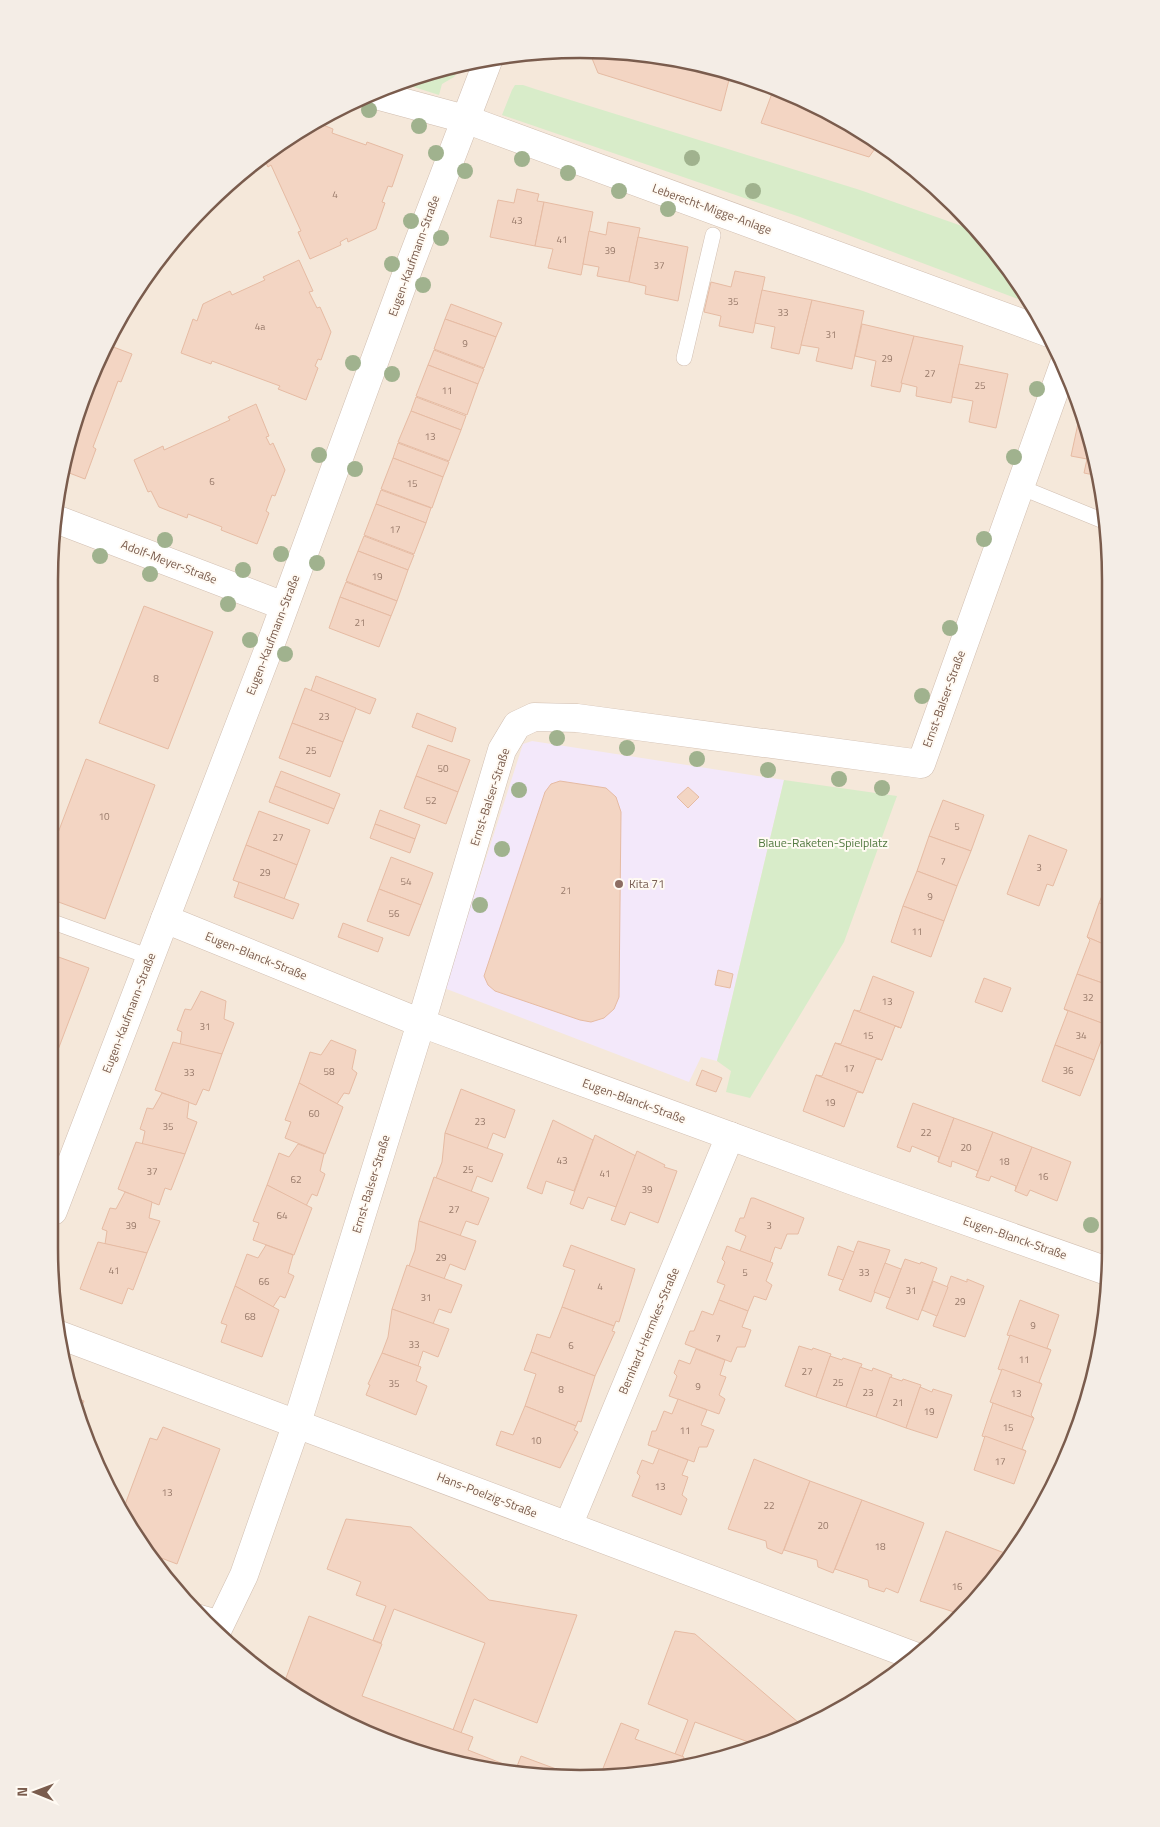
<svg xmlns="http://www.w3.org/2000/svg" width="1160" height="1827" font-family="'Titillium Web',sans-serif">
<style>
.residential{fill:#f5e8da}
.education{fill:#f3e8fa}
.green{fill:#d8ecc9}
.building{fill:#f3d5c3;stroke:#e6bba3}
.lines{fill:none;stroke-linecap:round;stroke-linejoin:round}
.lane-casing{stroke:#d1beb0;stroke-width:16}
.street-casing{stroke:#d1beb0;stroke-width:29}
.lane{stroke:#fff;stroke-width:15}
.street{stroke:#fff;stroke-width:28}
.tree{fill:#a0b28e}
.education-dot{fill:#8d6e63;stroke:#fffaf3;stroke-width:2}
.labels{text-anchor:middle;stroke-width:4;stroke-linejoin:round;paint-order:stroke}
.number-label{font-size:10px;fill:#987a6a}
.street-label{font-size:12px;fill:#7a5c4d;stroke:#fffaf3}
.park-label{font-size:12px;fill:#537a41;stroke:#fffaf3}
.education-label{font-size:12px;fill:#785e54;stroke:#fffaf3;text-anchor:start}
.rim{fill:none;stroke:#7a5c4d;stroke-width:2.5}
</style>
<rect width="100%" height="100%" fill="#fdf6ec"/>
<polygon class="residential" points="615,50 718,67 815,104 904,159 1001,256 1056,345 1093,442 1110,545 1107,1316 1071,1450 1001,1571 930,1646 875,1689 784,1738 718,1760 580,1778 477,1768 409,1750 315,1707 257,1669 204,1622 138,1542 77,1417 53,1317 53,511 89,377 159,256 230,180 315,120 410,77 511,53"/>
<polygon class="education" points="532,741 784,780 717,1061 701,1057 689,1082 444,988 523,744"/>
<g class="green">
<polygon points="457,66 458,71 454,77 442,84 439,95 398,82 410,77"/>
<polygon points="515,85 523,85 535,89 860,190 976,231 1001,256 1031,304 800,217 502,115 512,90"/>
<polygon points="784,780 897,796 844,942 750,1098 726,1092 731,1071 717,1061"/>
</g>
<g class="building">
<polygon points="615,50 718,67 731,72 721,111 598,73 589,51"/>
<polygon points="774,88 815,104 879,143 869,157 761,123"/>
<polygon points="313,121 333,129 332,133 366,145 367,142 403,155 392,187 388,186 382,202 385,203 376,229 348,242 347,238 340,242 341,245 310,259 298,232 301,231 271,165 268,167 263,157"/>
<polygon points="517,189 539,194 537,201 544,202 535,246 490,237 498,200 514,203"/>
<polygon points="544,202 593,212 581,275 548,268 553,249 535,246"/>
<polygon points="608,222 640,228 629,282 597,276 599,267 583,264 589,231 606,235"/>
<polygon points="638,237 688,247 678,301 645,294 646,286 629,282"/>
<polygon points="299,260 313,291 309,292 317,308 320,307 331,332 321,360 318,359 315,366 318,368 306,400 278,389 280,386 212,361 211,364 181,353 193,319 197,321 203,304 230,291 232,295 265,280 263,277"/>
<polygon points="735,271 765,277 753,333 719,326 721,316 704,312 711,282 731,287"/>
<polygon points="762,290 812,300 799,354 771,348 775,327 755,323"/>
<polygon points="812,300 864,311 852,369 816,361 819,348 801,345"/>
<polygon points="451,304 502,323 496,337 445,319"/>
<polygon points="445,319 496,337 484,368 434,349"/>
<polygon points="862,324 914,336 900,392 871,386 876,361 855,356"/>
<polygon points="914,336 963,346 951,403 916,396 917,387 901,383"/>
<polygon points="108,345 132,354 121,382 118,381 93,447 96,449 85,479 64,471 89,377"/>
<polygon points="434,350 484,369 478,384 428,365"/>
<polygon points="959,364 1008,374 996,428 969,422 973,401 952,397"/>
<polygon points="428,365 478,384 467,415 416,396"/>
<polygon points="416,397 466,416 461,430 411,411"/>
<polygon points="256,404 269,436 266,437 270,445 273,443 285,470 275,496 272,495 266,511 269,513 257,544 221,530 222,527 188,514 187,518 159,507 151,491 148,492 134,460 163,446 164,450 230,420 228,417"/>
<polygon points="411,411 461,430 449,461 398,442"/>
<polygon points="1079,419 1085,420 1093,442 1099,476 1084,473 1087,459 1071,456"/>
<polygon points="398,443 449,462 443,477 393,458"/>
<polygon points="393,458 443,477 432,508 381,489"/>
<polygon points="381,490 431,508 426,523 376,504"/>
<polygon points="376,504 426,523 414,554 364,535"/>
<polygon points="364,536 414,555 408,570 358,551"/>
<polygon points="358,551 408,570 397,601 346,581"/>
<polygon points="346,582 397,601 391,616 340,597"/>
<polygon points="340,597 391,616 379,647 329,628"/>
<polygon points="144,606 213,632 168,749 99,723"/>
<polygon points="316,676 376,699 370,714 311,691"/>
<polygon points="305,688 356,708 343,742 292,723"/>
<polygon points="417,713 456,728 452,742 412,727"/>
<polygon points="292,723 343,742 330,777 279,758"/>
<polygon points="428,745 470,760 458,792 416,776"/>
<polygon points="86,759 155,785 105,919 53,900 53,846"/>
<polygon points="281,771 340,794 334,809 275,786"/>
<polygon points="416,776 458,792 446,824 404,808"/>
<polygon points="560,781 606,788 616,797 621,812 619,997 614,1009 604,1018 591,1022 580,1020 495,991 488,985 484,976 545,792 551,784"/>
<polygon points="275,786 334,809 328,824 269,802"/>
<polygon points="688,787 699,797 688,808 677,797"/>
<polygon points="943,800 984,815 971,851 929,836"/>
<polygon points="380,810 420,825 415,839 375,824"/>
<polygon points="259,811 310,830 297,865 246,845"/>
<polygon points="375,824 415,839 410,853 370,838"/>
<polygon points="1029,835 1067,850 1053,886 1047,884 1039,906 1007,894"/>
<polygon points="929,836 971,851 957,886 917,871"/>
<polygon points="246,845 297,865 284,899 233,880"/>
<polygon points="391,857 433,873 421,905 379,889"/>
<polygon points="917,871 957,886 944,921 903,906"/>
<polygon points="1109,879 1109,906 1099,903"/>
<polygon points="239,882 299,904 293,919 234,897"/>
<polygon points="379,889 421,905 409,936 367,921"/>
<polygon points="1099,903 1109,906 1108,946 1087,937"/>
<polygon points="903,906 944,921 931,957 891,942"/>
<polygon points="343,923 383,938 378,952 338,937"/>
<polygon points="1087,937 1108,946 1108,985 1077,974 1090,940"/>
<polygon points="53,955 89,968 53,1063"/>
<polygon points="718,970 733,974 730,988 715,985"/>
<polygon points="1077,974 1108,985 1108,1010 1103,1023 1107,1025 1064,1009"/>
<polygon points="873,976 914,992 901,1028 854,1010 860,1011"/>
<polygon points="984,978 1011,988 1002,1012 975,1002"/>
<polygon points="201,991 226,1001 224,1019 234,1023 222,1054 180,1045 182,1032 177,1030 185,1009 191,1010"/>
<polygon points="1064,1009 1107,1025 1094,1060 1055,1045 1068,1011"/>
<polygon points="854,1010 901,1028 895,1026 882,1060 835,1043 841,1044"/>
<polygon points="331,1040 356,1050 352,1069 357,1073 349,1094 344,1093 337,1104 299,1083 310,1052 321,1055"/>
<polygon points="173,1042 222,1054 209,1091 203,1089 196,1105 155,1090"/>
<polygon points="835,1043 882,1060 876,1059 863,1093 816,1075 822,1076"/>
<polygon points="1055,1045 1094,1060 1080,1096 1042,1081"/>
<polygon points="702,1070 722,1078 716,1092 696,1085"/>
<polygon points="816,1075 863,1093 857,1092 844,1127 803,1111"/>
<polygon points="299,1083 343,1107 325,1154 285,1138 291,1122 285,1120"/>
<polygon points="461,1089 515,1110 505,1138 493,1133 487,1149 445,1133"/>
<polygon points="162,1093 189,1102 187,1118 197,1122 185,1154 142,1145 145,1131 140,1129 147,1108 153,1109"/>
<polygon points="913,1103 954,1118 938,1162 939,1157 912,1146 910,1152 897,1147"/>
<polygon points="954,1118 993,1132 976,1177 978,1171 952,1161 951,1167 938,1162"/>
<polygon points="553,1120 593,1140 574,1191 546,1181 542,1194 527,1188"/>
<polygon points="993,1132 1032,1147 1015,1191 1016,1186 991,1176 989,1181 976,1177"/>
<polygon points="445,1133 503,1154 492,1182 477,1176 471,1192 436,1178 442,1162"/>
<polygon points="595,1135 636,1156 616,1207 588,1197 583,1209 570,1204"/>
<polygon points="136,1142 185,1154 171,1190 165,1188 159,1205 118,1189"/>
<polygon points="298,1144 324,1154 320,1171 325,1174 317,1196 312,1194 306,1206 267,1185 279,1153 289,1157"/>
<polygon points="1032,1147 1071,1162 1057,1201 1030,1190 1027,1196 1015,1191"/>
<polygon points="637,1151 665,1165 664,1167 677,1171 658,1223 630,1212 625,1225 611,1220"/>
<polygon points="434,1177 489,1198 478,1225 466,1221 460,1236 419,1221"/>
<polygon points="267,1185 312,1208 294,1255 253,1240 259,1223 253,1221"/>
<polygon points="125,1192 152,1202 149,1218 160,1221 147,1253 105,1244 107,1231 102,1229 110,1208 116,1209"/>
<polygon points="751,1198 754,1198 804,1218 798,1234 787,1234 781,1249 775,1247 770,1262 740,1251 746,1236 735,1231 740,1218 744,1218"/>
<polygon points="419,1221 476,1241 465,1270 450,1264 444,1279 409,1266 415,1250"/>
<polygon points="858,1241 890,1250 871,1302 839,1290"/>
<polygon points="98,1242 147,1253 133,1290 128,1288 122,1304 80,1289"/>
<polygon points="266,1245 293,1255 288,1273 294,1276 285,1298 280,1296 273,1307 235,1286 247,1254 258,1258"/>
<polygon points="571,1245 635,1269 619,1322 616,1321 614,1326 562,1307 575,1270 563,1266"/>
<polygon points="727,1246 773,1263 766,1281 772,1285 766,1300 754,1296 748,1311 719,1300 725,1285 717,1282 725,1262 722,1259"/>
<polygon points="838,1246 854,1252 843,1280 828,1275"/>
<polygon points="905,1259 920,1264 921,1262 937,1268 918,1320 886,1308"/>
<polygon points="885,1263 901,1269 890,1298 874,1292"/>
<polygon points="407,1265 462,1285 451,1313 439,1309 433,1324 392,1309"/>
<polygon points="951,1276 967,1282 967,1279 984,1286 965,1337 933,1326"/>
<polygon points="933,1281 948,1287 937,1316 922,1310"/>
<polygon points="235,1286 279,1310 262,1357 221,1342 227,1325 221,1323"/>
<polygon points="719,1300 748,1311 742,1327 751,1330 745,1347 737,1347 731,1362 685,1344 690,1331 694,1331 702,1311 713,1315"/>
<polygon points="1020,1300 1059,1315 1047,1348 1051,1350 1007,1335"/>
<polygon points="562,1307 614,1326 612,1331 615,1332 614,1334 595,1376 531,1352 537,1334 550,1338"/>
<polygon points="392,1309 449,1329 438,1357 423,1351 418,1366 382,1353 388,1337"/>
<polygon points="1010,1335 1051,1350 1039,1382 1042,1384 998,1369"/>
<polygon points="799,1346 812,1350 813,1348 831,1354 816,1397 785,1386"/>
<polygon points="696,1349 725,1360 720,1375 726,1377 719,1395 725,1399 719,1414 669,1396 677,1376 674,1373 679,1360 690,1364"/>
<polygon points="531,1352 595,1376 581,1422 578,1421 576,1426 525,1406 536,1374 524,1370"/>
<polygon points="382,1353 421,1367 416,1381 427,1386 416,1415 366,1395 370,1385 368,1384"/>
<polygon points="830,1356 842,1360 843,1358 862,1364 846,1407 816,1397"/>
<polygon points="860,1367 872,1371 873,1368 892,1375 876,1417 846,1407"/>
<polygon points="1002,1369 1042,1384 1031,1415 1034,1418 990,1402"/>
<polygon points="890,1377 902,1381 903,1379 921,1385 906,1428 876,1417"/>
<polygon points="920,1387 932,1392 933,1389 952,1395 937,1438 906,1428"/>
<polygon points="72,1396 84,1401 77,1418 77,1417"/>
<polygon points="678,1399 707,1410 701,1425 714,1430 707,1447 699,1447 694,1462 648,1445 652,1431 656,1431 664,1411 672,1414"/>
<polygon points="993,1403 1034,1418 1022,1449 1026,1451 982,1436"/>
<polygon points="525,1406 576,1426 574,1430 578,1432 560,1468 496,1445 501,1431 513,1435"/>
<polygon points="163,1427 220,1449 177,1564 148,1553 138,1542 123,1510 150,1438 157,1440"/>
<polygon points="985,1436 1026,1451 1014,1484 974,1470"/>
<polygon points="659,1449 688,1460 682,1475 688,1477 682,1495 687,1499 681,1515 632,1496 640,1476 637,1473 642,1460 653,1464"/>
<polygon points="754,1459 810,1481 782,1554 767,1548 766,1541 728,1529"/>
<polygon points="810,1481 862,1500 833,1573 818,1567 817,1560 784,1550"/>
<polygon points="862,1500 924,1523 898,1593 886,1588 884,1592 869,1587 868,1580 835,1569"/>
<polygon points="346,1519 411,1527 489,1600 577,1615 537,1723 474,1699 461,1733 453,1730 485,1643 394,1609 381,1643 373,1640 386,1606 356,1595 361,1582 327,1569"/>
<polygon points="946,1531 1010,1555 1001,1571 958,1617 957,1613 920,1601"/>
<polygon points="309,1616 382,1644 362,1696 473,1737 468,1750 516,1769 521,1756 575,1776 574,1778 477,1768 409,1750 315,1707 283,1686"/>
<polygon points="675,1631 695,1634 799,1723 808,1725 784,1738 759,1746 695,1722 682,1757 675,1754 688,1720 648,1704"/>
<polygon points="621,1723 639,1730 635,1739 684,1757 681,1765 600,1776"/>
</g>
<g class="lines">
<g class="lane-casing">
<g id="lane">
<polyline points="684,358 713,235"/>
<polyline points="1020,487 1106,522"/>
<polyline points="53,922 150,957"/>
<polyline points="195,1611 223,1619"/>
</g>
</g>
<g class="street-casing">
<g id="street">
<polyline points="372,94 465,119 1049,333"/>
<polyline points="53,518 284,606"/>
<polyline points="165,919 421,1023 856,1182 1107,1271"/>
<polyline points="53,1211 274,635 409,267 489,58"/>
<polyline points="57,1334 917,1657"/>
<polyline points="568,1526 730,1136"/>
<polyline points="216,1633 244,1575 297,1423 421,1023 502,750 517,725 534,717 577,718 921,764 1064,364"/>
</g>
</g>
<use href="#lane" class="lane"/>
<use href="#street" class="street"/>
</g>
<g class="tree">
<circle cx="369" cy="110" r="8"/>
<circle cx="419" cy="126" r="8"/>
<circle cx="436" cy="153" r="8"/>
<circle cx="692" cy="158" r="8"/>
<circle cx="522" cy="159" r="8"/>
<circle cx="465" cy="171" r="8"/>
<circle cx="568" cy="173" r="8"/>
<circle cx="619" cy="191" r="8"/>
<circle cx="753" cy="191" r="8"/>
<circle cx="668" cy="209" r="8"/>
<circle cx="411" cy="221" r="8"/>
<circle cx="441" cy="238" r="8"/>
<circle cx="392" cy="264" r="8"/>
<circle cx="423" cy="285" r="8"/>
<circle cx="353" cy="363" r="8"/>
<circle cx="392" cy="374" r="8"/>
<circle cx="1037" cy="389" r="8"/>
<circle cx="319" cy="455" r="8"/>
<circle cx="1014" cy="457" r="8"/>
<circle cx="355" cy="469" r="8"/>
<circle cx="984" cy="539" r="8"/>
<circle cx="165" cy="540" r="8"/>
<circle cx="281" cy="554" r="8"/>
<circle cx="100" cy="556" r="8"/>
<circle cx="317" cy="563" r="8"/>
<circle cx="243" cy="570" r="8"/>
<circle cx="150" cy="574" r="8"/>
<circle cx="228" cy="604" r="8"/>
<circle cx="950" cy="628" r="8"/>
<circle cx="250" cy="640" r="8"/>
<circle cx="285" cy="654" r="8"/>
<circle cx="922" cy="696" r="8"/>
<circle cx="557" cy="738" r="8"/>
<circle cx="627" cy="748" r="8"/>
<circle cx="697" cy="759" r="8"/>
<circle cx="768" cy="770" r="8"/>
<circle cx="839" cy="779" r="8"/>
<circle cx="882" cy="788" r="8"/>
<circle cx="519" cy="790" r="8"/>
<circle cx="502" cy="849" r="8"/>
<circle cx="480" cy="905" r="8"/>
<circle cx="1091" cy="1225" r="8"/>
</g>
<circle class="education-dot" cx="619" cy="884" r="5"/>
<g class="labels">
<g class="number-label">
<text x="335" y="198">4</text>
<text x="517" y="224">43</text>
<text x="562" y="243">41</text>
<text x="610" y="254">39</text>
<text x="659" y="269">37</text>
<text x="733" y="305">35</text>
<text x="783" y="316">33</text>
<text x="260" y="330">4a</text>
<text x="831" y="338">31</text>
<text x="465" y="347">9</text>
<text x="887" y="362">29</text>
<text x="930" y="377">27</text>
<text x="980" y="389">25</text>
<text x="447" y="394">11</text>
<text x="430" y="440">13</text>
<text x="212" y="485">6</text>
<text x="412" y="487">15</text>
<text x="395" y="533">17</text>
<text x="377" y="580">19</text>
<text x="360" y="626">21</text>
<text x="156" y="682">8</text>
<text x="324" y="720">23</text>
<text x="311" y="754">25</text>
<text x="443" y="772">50</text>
<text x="431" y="804">52</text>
<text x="104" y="820">10</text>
<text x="957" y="830">5</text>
<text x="278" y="841">27</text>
<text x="943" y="865">7</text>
<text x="1039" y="871">3</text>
<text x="265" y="876">29</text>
<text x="406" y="885">54</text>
<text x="566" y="894">21</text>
<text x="930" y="900">9</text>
<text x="394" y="917">56</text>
<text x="917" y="935">11</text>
<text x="1088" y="1001">32</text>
<text x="887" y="1005">13</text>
<text x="205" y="1030">31</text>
<text x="868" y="1039">15</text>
<text x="1081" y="1039">34</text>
<text x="849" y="1072">17</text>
<text x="1068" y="1074">36</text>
<text x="329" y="1075">58</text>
<text x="189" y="1076">33</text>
<text x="830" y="1106">19</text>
<text x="314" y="1117">60</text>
<text x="480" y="1125">23</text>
<text x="168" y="1130">35</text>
<text x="926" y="1136">22</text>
<text x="966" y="1151">20</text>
<text x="562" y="1164">43</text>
<text x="1004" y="1165">18</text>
<text x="468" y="1173">25</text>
<text x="152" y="1175">37</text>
<text x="605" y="1177">41</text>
<text x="1043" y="1180">16</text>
<text x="296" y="1183">62</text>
<text x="647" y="1193">39</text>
<text x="454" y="1213">27</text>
<text x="282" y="1219">64</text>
<text x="131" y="1229">39</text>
<text x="769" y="1229">3</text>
<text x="441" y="1261">29</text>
<text x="114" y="1274">41</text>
<text x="745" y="1276">5</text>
<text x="864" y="1276">33</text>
<text x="264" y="1285">66</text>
<text x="600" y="1290">4</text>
<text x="911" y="1294">31</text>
<text x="426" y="1301">31</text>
<text x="960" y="1305">29</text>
<text x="250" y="1320">68</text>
<text x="1033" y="1329">9</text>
<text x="718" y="1342">7</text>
<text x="414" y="1348">33</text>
<text x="571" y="1349">6</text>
<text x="1024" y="1363">11</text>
<text x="807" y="1375">27</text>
<text x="838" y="1386">25</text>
<text x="394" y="1387">35</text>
<text x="698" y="1390">9</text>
<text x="561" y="1393">8</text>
<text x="868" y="1396">23</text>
<text x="1016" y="1397">13</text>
<text x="898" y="1406">21</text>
<text x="929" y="1415">19</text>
<text x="1008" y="1431">15</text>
<text x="685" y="1434">11</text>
<text x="536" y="1444">10</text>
<text x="1000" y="1465">17</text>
<text x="660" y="1490">13</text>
<text x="167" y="1496">13</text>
<text x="769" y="1509">22</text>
<text x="823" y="1529">20</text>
<text x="880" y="1550">18</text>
<text x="957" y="1590">16</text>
</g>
<g class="street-label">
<text transform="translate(712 209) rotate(20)" y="4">Leberecht-Migge-Anlage</text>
<text transform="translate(414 256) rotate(-70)" y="4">Eugen-Kaufmann-Straße</text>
<text transform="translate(169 562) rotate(21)" y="4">Adolf-Meyer-Straße</text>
<text transform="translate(273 635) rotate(-69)" y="4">Eugen-Kaufmann-Straße</text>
<text transform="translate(944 699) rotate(-70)" y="4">Ernst-Balser-Straße</text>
<text transform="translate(490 797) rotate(-72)" y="4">Ernst-Balser-Straße</text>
<text transform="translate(256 956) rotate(22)" y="4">Eugen-Blanck-Straße</text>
<text transform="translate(129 1013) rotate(-69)" y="4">Eugen-Kaufmann-Straße</text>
<text transform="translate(634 1101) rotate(20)" y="4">Eugen-Blanck-Straße</text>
<text transform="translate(371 1184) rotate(-73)" y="4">Ernst-Balser-Straße</text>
<text transform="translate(1015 1238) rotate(19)" y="4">Eugen-Blanck-Straße</text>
<text transform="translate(649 1331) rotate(-67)" y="4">Bernhard-Hermkes-Straße</text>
<text transform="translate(487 1495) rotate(21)" y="4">Hans-Poelzig-Straße</text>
</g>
<g class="park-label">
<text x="823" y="847">Blaue-Raketen-Spielplatz</text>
</g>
<g class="education-label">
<text x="629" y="888">Kita 71</text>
</g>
</g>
<path d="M0 0H1160V1827H0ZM580 58H580A522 522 0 0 1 1102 580V1248A522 522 0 0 1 580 1770H580A522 522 0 0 1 58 1248V580A522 522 0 0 1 580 58Z" fill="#f4ede6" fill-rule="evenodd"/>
<path class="rim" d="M580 58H580A522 522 0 0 1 1102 580V1248A522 522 0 0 1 580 1770H580A522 522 0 0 1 58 1248V580A522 522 0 0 1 580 58Z"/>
<g transform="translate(35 1792) rotate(271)" stroke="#fffaf3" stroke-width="4" paint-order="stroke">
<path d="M0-4L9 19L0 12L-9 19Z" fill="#7a5c4d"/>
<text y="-8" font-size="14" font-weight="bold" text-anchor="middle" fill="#7a5c4d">N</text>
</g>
</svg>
